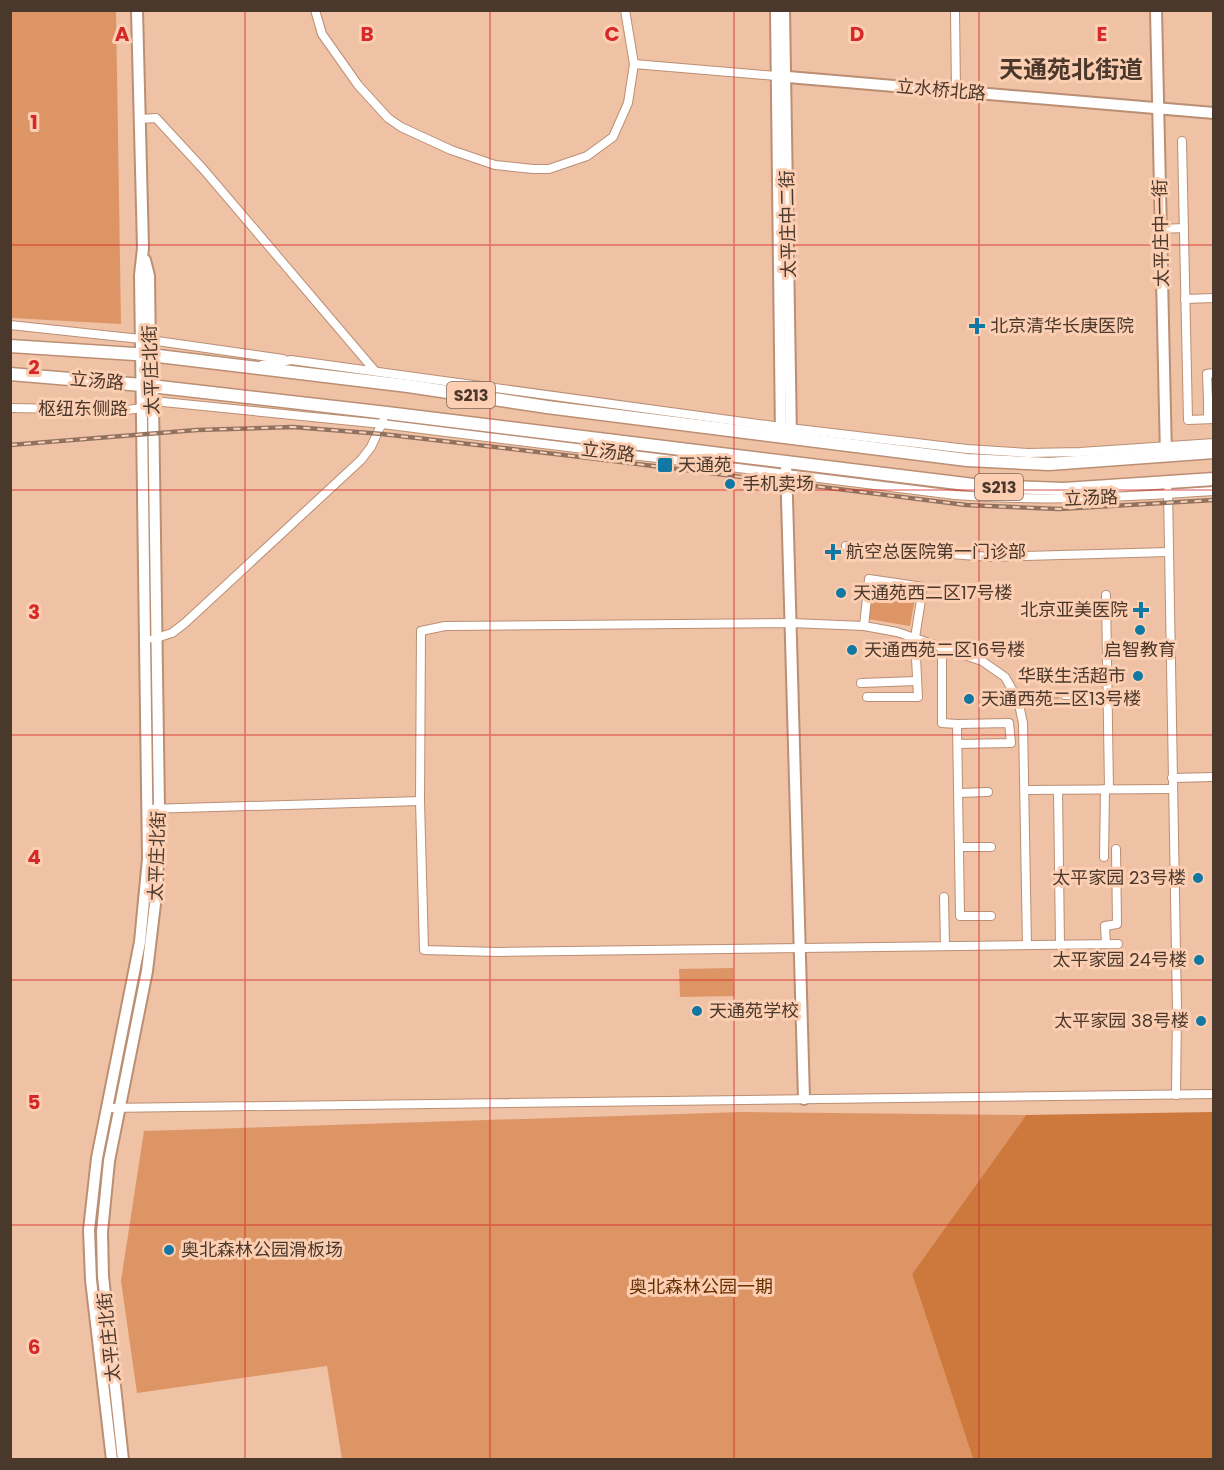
<svg xmlns="http://www.w3.org/2000/svg" width="1224" height="1470" font-family="Poppins,'Noto Sans SC',sans-serif">
<style>
.green{fill:#de9565}
.forest{fill:#cd793e}
.lines{fill:none;stroke-linecap:round;stroke-linejoin:round}
.street-tunnel{stroke:#cea68d;stroke-width:8;stroke-dasharray:8 4;stroke-linecap:butt}
.street-casing{stroke:#ba8f74;stroke-width:10}
.secondary-casing{stroke:#ba8f74;stroke-width:14}
.primary-casing{stroke:#ba8f74;stroke-width:15}
.street{stroke:#fff;stroke-width:8}
.secondary{stroke:#fff;stroke-width:10}
.primary{stroke:#fff;stroke-width:12}
.rail-casing{stroke:#907260;stroke-width:4.5}
.rail{stroke:#fcceb2;stroke-width:2;stroke-dasharray:7;stroke-linecap:butt}
.grid{fill:none;stroke:#d62828;stroke-width:1.5;stroke-opacity:0.55}
.poi-dot{fill:#1178a3;stroke:#fcceb2;stroke-width:2}
.labels{text-anchor:middle;stroke-width:6;stroke-linejoin:round;paint-order:stroke}
.shield{fill:#fcceb2;stroke:#7f6554;stroke-width:1.5}
.shield-label{font-size:16px;font-weight:bold;fill:#4a382c}
.street-label{font-size:18px;fill:#4a382c;stroke:#fcceb2}
.poi-label{font-size:18px;fill:#4a382c;stroke:#fcceb2;text-anchor:start}
.park-label{font-size:18px;fill:#662f00;stroke:#fcceb2}
.district-label{font-size:24px;font-weight:bold;fill:#4a382c;stroke:#fcceb2}
.grid-label{font-size:20px;text-anchor:middle;font-weight:bold;fill:#d62828;stroke:#fcceb2;stroke-width:6;stroke-linejoin:round;paint-order:stroke}
</style>
<rect width="100%" height="100%" fill="#efc1a5"/>
<g class="green">
<polygon points="11,10 116,11 121,324 11,318"/>
<polygon points="874,585 916,592 910,626 868,619"/>
<polygon points="733,968 734,996 680,997 679,969"/>
<polygon points="742,1112 1026,1115 912,1274 973,1459 342,1459 327,1366 137,1393 121,1281 144,1131"/>
</g>
<polygon class="forest" points="1213,1112 1213,1459 973,1459 912,1274 1026,1115"/>
<g class="lines">
<polyline class="street-tunnel" points="1039,695 1065,695"/>
<g class="street-casing">
<g id="street">
<polyline points="315,10 322,34 358,85 388,118 401,127 451,150 495,165 533,169 549,169 587,156 613,137 628,103 634,64 625,10"/>
<polyline points="955,10 956,91"/>
<polyline points="634,64 776,76"/>
<polyline points="140,119 156,118 204,170 375,371"/>
<polyline points="1182,141 1188,420 1214,419"/>
<polyline points="1160,229 1184,228"/>
<polyline points="1185,299 1214,298"/>
<polyline points="10,325 150,340 283,359"/>
<polyline points="262,365 291,360 781,427 967,449 1028,453 1080,452 1214,443"/>
<polyline points="1214,373 1207,374 1208,400 1214,400"/>
<path d="M 142,385 L 153,401 L 382,424 L 955,495 C 1044,502 1125,497 1214,491"/>
<polyline points="1208,400 1208,419"/>
<polyline points="10,408 127,410 142,408 153,401"/>
<polyline points="1168,491 1177,1010 1176,1095"/>
<polyline points="846,546 990,557 1169,552"/>
<polyline points="1106,595 1109,789"/>
<polyline points="864,626 869,579 923,587 915,638 918,697 867,697"/>
<polyline points="153,639 172,633 185,623 361,460 371,447 383,421"/>
<polyline points="942,647 942,723 957,724 960,916 991,916"/>
<polyline points="861,683 917,681"/>
<polyline points="1014,694 1039,695"/>
<polyline points="1065,695 1107,696"/>
<polyline points="957,724 1009,723 1011,743 958,744"/>
<polyline points="1172,778 1214,777"/>
<polyline points="1025,790 1172,789"/>
<polyline points="1058,790 1060,945"/>
<polyline points="959,793 988,792"/>
<polyline points="148,809 420,801"/>
<polyline points="959,847 991,847"/>
<polyline points="1104,857 1105,789"/>
<polyline points="944,897 945,946"/>
<polyline points="1106,944 1105,926 1117,924 1116,849"/>
<polyline points="1027,945 1023,723 1018,700 1005,677 982,661 897,632 864,626 791,623 445,626 421,631 420,801 424,950 498,952 1118,944"/>
<polyline points="107,1108 1214,1094"/>
</g>
</g>
<g class="secondary-casing">
<g id="secondary">
<polyline points="776,10 781,437"/>
<polyline points="784,10 791,438"/>
<polyline points="1156,10 1166,456"/>
<polyline points="776,76 1214,113"/>
<polyline points="786,463 804,1099"/>
<polyline points="112,1460 91,1280 89,1230 97,1158 140,942 148,859 140,275 143,248 137,10"/>
<polyline points="123,1460 103,1276 102,1232 109,1161 147,971 157,887 159,808 153,401 150,355 149,276 145,260"/>
</g>
</g>
<g class="primary-casing">
<g id="primary">
<polyline points="10,346 150,355 408,386 547,407 967,460 1049,464 1214,452"/>
<polyline points="10,374 142,385 387,413 982,486 1064,489 1214,479"/>
</g>
</g>
<use href="#street" class="street"/>
<use href="#secondary" class="secondary"/>
<use href="#primary" class="primary"/>
<g class="rail-casing">
<polyline id="rail" points="10,445 197,430 293,427 382,434 589,458 966,505 1059,509 1214,500"/>
</g>
<use href="#rail" class="rail"/>
</g>
<path class="grid" d="M 245,10 L 245,1460M 490,10 L 490,1460M 734,10 L 734,1460M 979,10 L 979,1460M 10,245 L 1214,245M 10,490 L 1214,490M 10,735 L 1214,735M 10,980 L 1214,980M 10,1225 L 1214,1225"/>
<g class="poi-dot">
<path d="M974 317h6v6h6v6h-6v6h-6v-6h-6v-6h6z"/>
<rect x="657" y="457" width="16" height="16" rx="3"/>
<circle cx="730" cy="484" r="6"/>
<path d="M830 543h6v6h6v6h-6v6h-6v-6h-6v-6h6z"/>
<circle cx="841" cy="593" r="6"/>
<path d="M1138 601h6v6h6v6h-6v6h-6v-6h-6v-6h6z"/>
<circle cx="1140" cy="630" r="6"/>
<circle cx="852" cy="650" r="6"/>
<circle cx="1138" cy="676" r="6"/>
<circle cx="969" cy="699" r="6"/>
<circle cx="1198" cy="878" r="6"/>
<circle cx="1199" cy="960" r="6"/>
<circle cx="697" cy="1011" r="6"/>
<circle cx="1201" cy="1021" r="6"/>
<circle cx="169" cy="1250" r="6"/>
</g>
<g class="labels">
<g class="shield">
<rect x="447" y="382" width="48" height="26" rx="4.5"/>
<rect x="975" y="474" width="48" height="26" rx="4.5"/>
</g>
<g class="shield-label">
<text x="471" y="401">S213</text>
<text x="999" y="493">S213</text>
</g>
<g class="street-label">
<text transform="translate(941 90) rotate(5)" y="6">立水桥北路</text>
<text transform="translate(788 224) rotate(-91)" y="6">太平庄中二街</text>
<text transform="translate(1161 233) rotate(-91)" y="6">太平庄中一街</text>
<text transform="translate(151 370) rotate(-92)" y="6">太平庄北街</text>
<text transform="translate(97 381) rotate(5)" y="6">立汤路</text>
<text x="83" y="415">枢纽东侧路</text>
<text transform="translate(608 452) rotate(7)" y="6">立汤路</text>
<text transform="translate(1091 498) rotate(-2)" y="6">立汤路</text>
<text transform="translate(157 856) rotate(-88)" y="6">太平庄北街</text>
<text transform="translate(109 1337) rotate(-96)" y="6">太平庄北街</text>
</g>
<g class="poi-label">
<text x="990" y="332">北京清华长庚医院</text>
<text x="678" y="471">天通苑</text>
<text x="742" y="490">手机卖场</text>
<text x="846" y="558">航空总医院第一门诊部</text>
<text x="853" y="599">天通苑西二区17号楼</text>
<text x="1128" y="616" text-anchor="end">北京亚美医院</text>
<text x="864" y="656">天通西苑二区16号楼</text>
<text x="1140" y="656" text-anchor="middle">启智教育</text>
<text x="1126" y="682" text-anchor="end">华联生活超市</text>
<text x="981" y="705">天通西苑二区13号楼</text>
<text x="1186" y="884" text-anchor="end">太平家园 23号楼</text>
<text x="1187" y="966" text-anchor="end">太平家园 24号楼</text>
<text x="709" y="1017">天通苑学校</text>
<text x="1189" y="1027" text-anchor="end">太平家园 38号楼</text>
<text x="181" y="1256">奥北森林公园滑板场</text>
</g>
<g class="park-label">
<text x="701" y="1293">奥北森林公园一期</text>
</g>
<g class="district-label">
<text x="1071" y="78">天通苑北街道</text>
</g>
</g>
<g class="grid-label">
<text x="122" y="41">A</text>
<text x="367" y="41">B</text>
<text x="612" y="41">C</text>
<text x="857" y="41">D</text>
<text x="1102" y="41">E</text>
<text x="34" y="129">1</text>
<text x="34" y="374">2</text>
<text x="34" y="619">3</text>
<text x="34" y="864">4</text>
<text x="34" y="1109">5</text>
<text x="34" y="1354">6</text>
</g>
<rect width="1224" height="1470" fill="none" stroke="#4a382c" stroke-width="24"/>
</svg>
